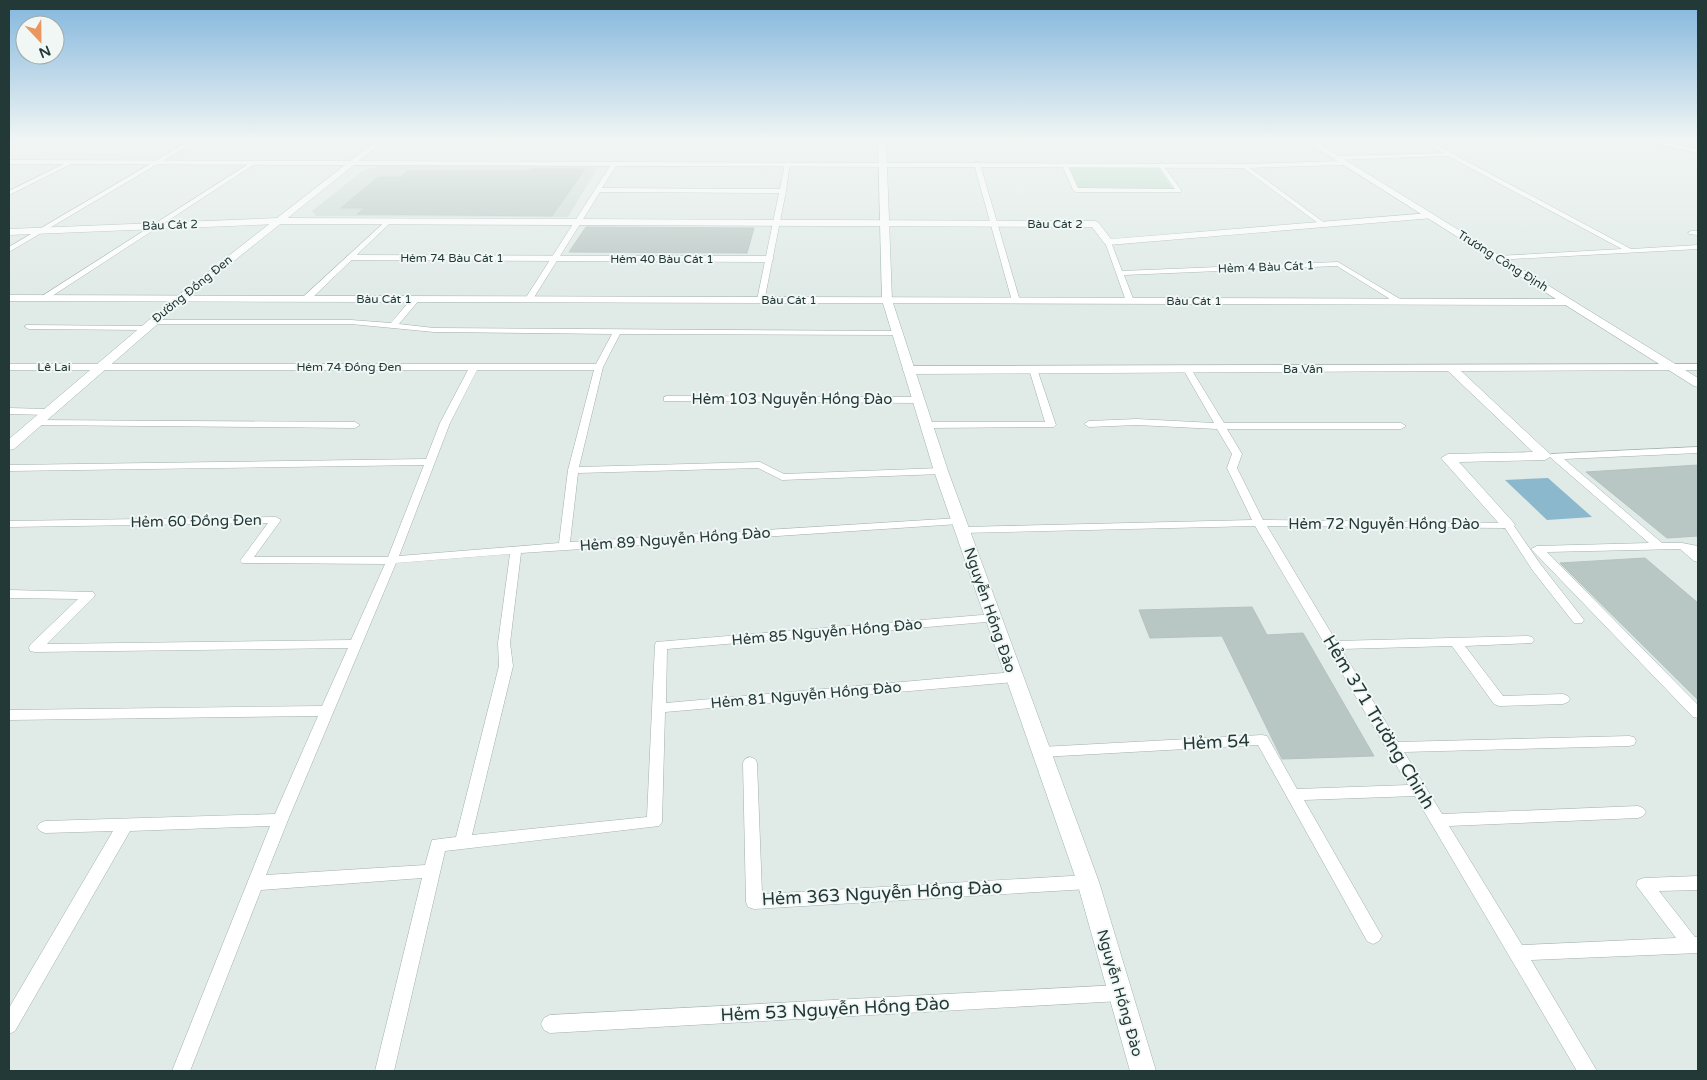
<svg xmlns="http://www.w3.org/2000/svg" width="1707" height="1080" font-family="'Varela Round',sans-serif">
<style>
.built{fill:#cedad6}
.green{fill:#badac8}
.water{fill:#8bb8cc}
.building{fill:#b9c7c4;stroke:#b3c3bf}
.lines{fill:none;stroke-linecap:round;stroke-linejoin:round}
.lane-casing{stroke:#a3b1af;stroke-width:1}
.street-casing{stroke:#a3b1af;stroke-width:1}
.secondary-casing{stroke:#a0b5b1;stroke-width:1}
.lane{fill:#fff;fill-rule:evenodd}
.street{fill:#fff;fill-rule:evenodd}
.secondary{fill:#fff;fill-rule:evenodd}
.labels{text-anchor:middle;stroke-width:4;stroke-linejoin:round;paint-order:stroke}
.far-street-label{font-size:12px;fill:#223937;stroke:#f0f7f5}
.street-label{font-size:15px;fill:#223937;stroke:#f0f7f5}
.near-street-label{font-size:18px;fill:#223937;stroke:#f0f7f5}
</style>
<rect width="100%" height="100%" fill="#e0eae7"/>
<polygon class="built" points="380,166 593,167 597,169 568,217 316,216 312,211 365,169"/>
<polygon class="green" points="1069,167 1158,167 1173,189 1079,189"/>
<polygon class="water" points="1548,478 1592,517 1547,520 1505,480"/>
<g class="building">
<polygon points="531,169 585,169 552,216 357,214 365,208 341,208 378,177 401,177 408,171 529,171"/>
<polygon points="586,227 754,228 747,253 569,252"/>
<polygon points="1698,465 1698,536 1667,538 1586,472"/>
<polygon points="1645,558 1698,603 1698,700 1560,563"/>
<polygon points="1252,607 1267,635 1303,633 1374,756 1282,759 1222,636 1150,638 1139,610"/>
</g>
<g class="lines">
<g class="lane-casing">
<g id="lane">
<polygon points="191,140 198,140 9,252 9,247"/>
<polygon points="1420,140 1427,140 1631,249 1698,245 1698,249 1494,260 1493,258 1497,256 1622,249 1448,156 1336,160 1333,158 1336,156 1443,153"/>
<polygon points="70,161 75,162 9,195 9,191"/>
<polygon points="253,161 258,162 46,300 39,298"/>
<polygon points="615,161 618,163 602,188 780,189 785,163 790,162 786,191 764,302 757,300 779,193 600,192 533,299 526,301 525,299 612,163"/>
<polygon points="977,162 980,164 1020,301 1019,303 1012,301 974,164"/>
<polygon points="1161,163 1181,190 1181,192 1076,192 1073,190 1062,165 1067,164 1078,188 1175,189 1158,165"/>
<polygon points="1242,165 1246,165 1326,224 1326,226 1322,226 1242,167"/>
<polygon points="387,220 392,221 309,301 303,301 303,297"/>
<polygon points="1691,231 1698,231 1698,235 1689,234 1688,233"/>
<polygon points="1108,240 1111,242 1122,271 1338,262 1405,302 1398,304 1337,266 1124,275 1134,301 1130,303 1126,301 1105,242"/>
<path d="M 413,297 L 420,299 L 399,324 L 434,328 L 897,331 L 901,333 L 897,335 L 620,334 L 603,367 L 579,467 L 760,462 L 784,474 L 941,468 L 946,471 L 941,474 L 782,480 L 758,468 L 578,473 L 570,542 L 959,518 L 964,521 L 959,524 L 521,553 L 510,643 L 513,666 L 472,835 L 647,817 L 655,645 L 656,642 L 994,614 L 998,615 L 1000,618 L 998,621 L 667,649 L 666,703 L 1014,672 L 1019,674 L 1021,677 L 1019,680 L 1014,682 L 665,712 L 662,822 L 659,826 L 445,851 L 394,1071 L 375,1071 L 422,878 L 261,890 L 190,1071 L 172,1071 L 270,826 L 130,831 L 15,1031 L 9,1034 L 9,1008 L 113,831 L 45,833 L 40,831 L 37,827 L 40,823 L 45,821 L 275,814 L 318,716 L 9,720 L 9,710 L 322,706 L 348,648 L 35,652 L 30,651 L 29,648 L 30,645 L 78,599 L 9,598 L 9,590 L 93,592 L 95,595 L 93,598 L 47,644 L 351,640 L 385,564 L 242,563 L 240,561 L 268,523 L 9,527 L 9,521 L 276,517 L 281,520 L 254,557 L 388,557 L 424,465 L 9,471 L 9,465 L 426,459 L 440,423 L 468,370 L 100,370 L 96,367 L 100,364 L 596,364 L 612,334 L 434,332 L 351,324 L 152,324 L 148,322 L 152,320 L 351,320 L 391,323 ZM 477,370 L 594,370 L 568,470 L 559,543 L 399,556 L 450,423 ZM 510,554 L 498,643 L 499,666 L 456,837 L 432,840 L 425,865 L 266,875 L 288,820 L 396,563 Z"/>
<polygon points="26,325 145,326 149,328 145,330 29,329 25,327"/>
<polygon points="1033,366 1037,369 1056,425 1054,427 926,428 921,425 926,422 1045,422 1029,369"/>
<polygon points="1187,366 1191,369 1224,423 1401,423 1406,426 1401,429 1227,429 1242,454 1237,468 1263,520 1512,523 1541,565 1584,620 1582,623 1574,623 1533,571 1505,528 1267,526 1336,641 1528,636 1532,637 1534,640 1532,643 1465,646 1503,696 1563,694 1568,696 1570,699 1568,702 1563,704 1499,706 1494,704 1452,646 1341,649 1398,742 1629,736 1634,737 1636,741 1634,745 1629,746 1404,752 1442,814 1638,806 1643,808 1646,812 1643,816 1638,818 1449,826 1522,945 1676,938 1636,885 1638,880 1644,878 1698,876 1698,890 1659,891 1695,937 1698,937 1698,953 1531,960 1597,1071 1577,1071 1415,796 1304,800 1379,931 1382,936 1379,941 1373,944 1367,941 1258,745 1041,757 1036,756 1034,752 1036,748 1041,747 1262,735 1267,736 1297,789 1408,785 1255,526 962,533 956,530 962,527 1252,520 1227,468 1232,454 1217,429 1137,425 1089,427 1084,424 1089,421 1137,419 1214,423 1183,369"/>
<polygon points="667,396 918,397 923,400 918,403 664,401 664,397"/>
<polygon points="9,408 48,409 53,412 48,415 9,414"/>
<polygon points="35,420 355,422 360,425 355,428 32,425 32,421"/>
<polygon points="1698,447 1698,453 1564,459 1662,543 1682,543 1698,546 1698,562 1694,561 1680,549 1547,552 1698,705 1698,718 1693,717 1531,549 1537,546 1649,543 1551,458 1550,456 1551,454"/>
<polygon points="750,757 755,759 757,763 762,894 1088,875 1094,877 1096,882 1094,887 1088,889 754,909 748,907 746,902 743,763 745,759"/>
<polygon points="1120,985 1126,987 1129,993 1126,999 1120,1001 550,1033 544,1030 541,1024 544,1018 550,1015"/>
</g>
</g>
<g class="street-casing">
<g id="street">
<polygon points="9,160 1244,164 1343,161 1347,163 1343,165 1244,168 9,164"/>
<polygon points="1430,213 1434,216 1433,218 1108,245 1105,244 1092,227 278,224 9,235 9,229 278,218 1095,221 1098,222 1111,239"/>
<polygon points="350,255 769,256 774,259 769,262 347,260 347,256"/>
<polygon points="9,295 1569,299 1574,302 1569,305 9,301"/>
<polygon points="9,364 100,364 106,367 100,370 9,370"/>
<polygon points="1698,364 1698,370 1461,371 1552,456 1545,460 1459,462 1513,522 1515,525 1513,528 1503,528 1441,458 1448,454 1533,452 1448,371 908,374 902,370 908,366"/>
</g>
</g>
<g class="secondary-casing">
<g id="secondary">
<polygon points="377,140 385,140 184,301 14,449 9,450 9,439 176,297"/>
<polygon points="878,140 886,140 892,300 948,471 1099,882 1156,1071 1130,1071 1077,882 934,471 882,300"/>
<polygon points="1304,140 1313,140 1698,378 1698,387 1694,386"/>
<polygon points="1641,140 1657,140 1698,149 1698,153"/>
</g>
</g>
<use href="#lane" class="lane"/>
<use href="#street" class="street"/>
<use href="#secondary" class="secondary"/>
</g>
<linearGradient id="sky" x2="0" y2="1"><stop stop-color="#83b6dd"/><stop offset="0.48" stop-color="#f1f6f4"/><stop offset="1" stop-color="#f1f6f4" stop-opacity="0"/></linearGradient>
<rect width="1707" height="292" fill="url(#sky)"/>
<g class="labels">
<g class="far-street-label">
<text x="1055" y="228">Bàu Cát 2</text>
<text transform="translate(170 225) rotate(-2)" y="4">Bàu Cát 2</text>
<text x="452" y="262">Hẻm 74 Bàu Cát 1</text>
<text x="662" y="263">Hẻm 40 Bàu Cát 1</text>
<text transform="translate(1503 261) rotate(32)" y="4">Trương Công Định</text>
<text transform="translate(1266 267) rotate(-2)" y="4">Hẻm 4 Bàu Cát 1</text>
<text transform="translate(192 289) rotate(-39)" y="4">Đường Đồng Đen</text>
<text x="384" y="303">Bàu Cát 1</text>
<text x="789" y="304">Bàu Cát 1</text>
<text x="1194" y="305">Bàu Cát 1</text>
<text x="54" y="371">Lê Lai</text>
<text x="349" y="371">Hẻm 74 Đồng Đen</text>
<text x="1303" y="373">Ba Vân</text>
</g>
<g class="street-label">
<text x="792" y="404">Hẻm 103 Nguyễn Hồng Đào</text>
<text transform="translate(196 521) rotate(-1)" y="5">Hẻm 60 Đồng Đen</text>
<text x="1384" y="529">Hẻm 72 Nguyễn Hồng Đào</text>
<text transform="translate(675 539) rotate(-4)" y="5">Hẻm 89 Nguyễn Hồng Đào</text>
<text transform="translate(990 610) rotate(71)" y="5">Nguyễn Hồng Đào</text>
<text transform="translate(827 632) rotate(-5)" y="5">Hẻm 85 Nguyễn Hồng Đào</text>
<text transform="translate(806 695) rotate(-5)" y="5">Hẻm 81 Nguyễn Hồng Đào</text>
<text transform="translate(1120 993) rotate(74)" y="5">Nguyễn Hồng Đào</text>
</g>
<g class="near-street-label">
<text transform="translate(1379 722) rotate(59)" y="6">Hẻm 371 Trường Chinh</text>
<text transform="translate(1216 742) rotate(-3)" y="6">Hẻm 54</text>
<text transform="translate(882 893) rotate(-3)" y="6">Hẻm 363 Nguyễn Hồng Đào</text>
<text transform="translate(835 1009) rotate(-3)" y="6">Hẻm 53 Nguyễn Hồng Đào</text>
</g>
</g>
<rect width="1707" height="1080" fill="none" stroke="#223937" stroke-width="20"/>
<g transform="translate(40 40) rotate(158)"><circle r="24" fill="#f0f7f5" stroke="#9eaba9"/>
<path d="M0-4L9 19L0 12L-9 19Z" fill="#e9975f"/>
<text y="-8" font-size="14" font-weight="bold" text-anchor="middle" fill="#223937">N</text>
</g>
</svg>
